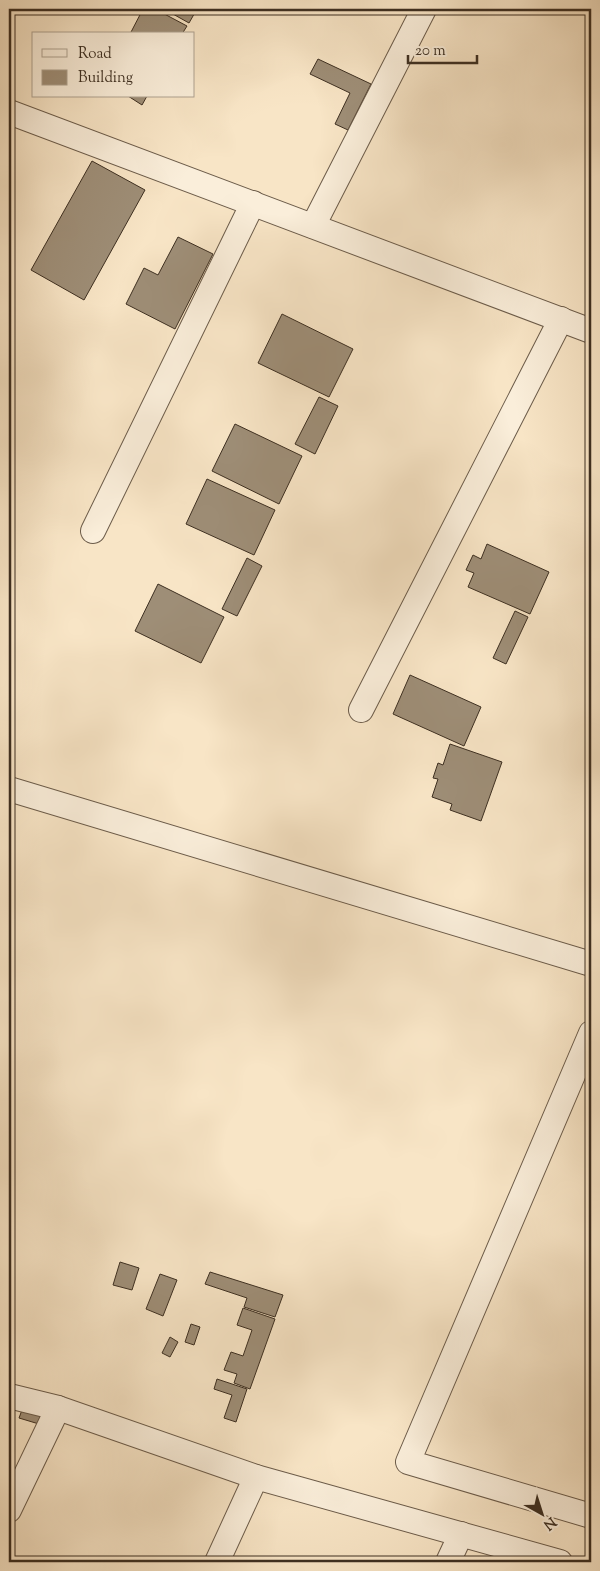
<svg xmlns="http://www.w3.org/2000/svg" width="600" height="1571" font-family="'Sorts Mill Goudy',serif">
<style>
.building{fill:#9e8e77;stroke:#3d2f21}
.lines{fill:none;stroke-linecap:round;stroke-linejoin:round}
.minor-casing{stroke:#6c5c4a;stroke-width:26}
.minor{stroke:#faeeda;stroke-width:24}
</style>
<rect width="100%" height="100%" fill="#f8e5c6"/>
<filter id="stains"><feTurbulence type="fractalNoise" baseFrequency=".004" numOctaves="4"/><feColorMatrix values="0 0 0 0 .2 0 0 0 0 .09 0 0 0 0 .02 0 0 0 .5 -.17"/></filter>
<radialGradient id="worn" r=".72"><stop offset=".6" stop-color="#630" stop-opacity="0"/><stop offset="1" stop-color="#630" stop-opacity=".3"/></radialGradient>
<g class="building">
<polygon points="143,9 155,9 187,26 182,34 130,34"/>
<polygon points="164,9 197,9 189,23"/>
<polygon points="318,59 371,84 348,130 335,124 350,93 310,74"/>
<polygon points="128,96 147,96 142,105"/>
<polygon points="92,161 145,190 84,300 31,270"/>
<polygon points="178,237 213,254 175,329 126,304 144,268 158,275"/>
<polygon points="282,314 353,349 329,397 258,363"/>
<polygon points="319,397 338,406 315,454 295,444"/>
<polygon points="235,424 302,456 279,504 212,471"/>
<polygon points="207,479 275,510 254,555 186,524"/>
<polygon points="487,544 549,572 530,614 468,587 474,573 466,570 473,555 481,559"/>
<polygon points="247,558 262,566 237,616 222,609"/>
<polygon points="158,584 224,617 201,663 135,631"/>
<polygon points="515,611 528,617 506,664 493,658"/>
<polygon points="410,675 481,707 464,746 393,714"/>
<polygon points="450,744 502,762 481,821 450,810 452,804 432,797 438,779 433,778 438,763 443,765"/>
<polygon points="120,1262 139,1268 132,1290 113,1285"/>
<polygon points="210,1272 283,1295 275,1317 244,1307 247,1298 205,1284"/>
<polygon points="160,1274 177,1280 163,1316 146,1309"/>
<polygon points="243,1308 275,1319 250,1389 234,1383 237,1374 224,1370 231,1352 243,1356 252,1330 237,1325"/>
<polygon points="191,1324 200,1327 194,1345 185,1342"/>
<polygon points="170,1337 178,1342 170,1357 162,1353"/>
<polygon points="217,1379 247,1389 236,1422 224,1418 232,1395 214,1389"/>
<polygon points="22,1410 42,1415 39,1424 19,1418"/>
</g>
<g class="lines">
<g class="minor-casing">
<g id="minor">
<polyline points="9,112 591,331"/>
<polyline points="313,226 424,9"/>
<polyline points="93,531 253,203"/>
<polyline points="361,710 561,319"/>
<polyline points="9,789 591,964"/>
<polyline points="591,1033 408,1462 591,1516"/>
<polyline points="9,1396 58,1408 256,1477 560,1562"/>
<polyline points="9,1510 58,1408"/>
<polyline points="217,1562 256,1477"/>
<polyline points="448,1562 461,1534"/>
</g>
</g>
<use href="#minor" class="minor"/>
</g>
<rect width="600" height="1571" fill="none" stroke="#f8e5c6" stroke-width="30"/>
<rect x="10" y="10" width="580" height="1551" fill="none" stroke="#3d2f21" stroke-width="2.5"/>
<rect x="15" y="15" width="570" height="1541" fill="none" stroke="#3d2f21"/>
<rect x="32" y="32" width="162" height="65" fill="#faeeda" stroke="#aea290"/>
<rect x="42" y="49" width="25" height="8" fill="#faeeda" stroke="#aea290"/>
<text x="78" y="58" font-size="15" fill="#3d2f21">Road</text>
<rect x="42" y="70" width="25" height="15" fill="#9e8e77" stroke="#aea290"/>
<text x="78" y="82" font-size="15" fill="#3d2f21">Building</text>
<g transform="translate(542 1514) rotate(141)" stroke="#faeeda" stroke-width="4" paint-order="stroke">
<path d="M0-4L9 19L0 12L-9 19Z" fill="#3d2f21"/>
<text y="-8" font-size="14" font-weight="bold" text-anchor="middle" fill="#3d2f21">N</text>
</g>
<path d="M408 55v8h69v-8" fill="none" stroke="#3d2f21" stroke-width="2.5"/>
<text x="415" y="55" font-size="15" fill="#3d2f21" stroke="#faeeda" stroke-width="4" paint-order="stroke">20 m</text>
<rect width="100%" height="100%" filter="url(#stains)"/>
<rect width="100%" height="100%" fill="url(#worn)"/>
</svg>
